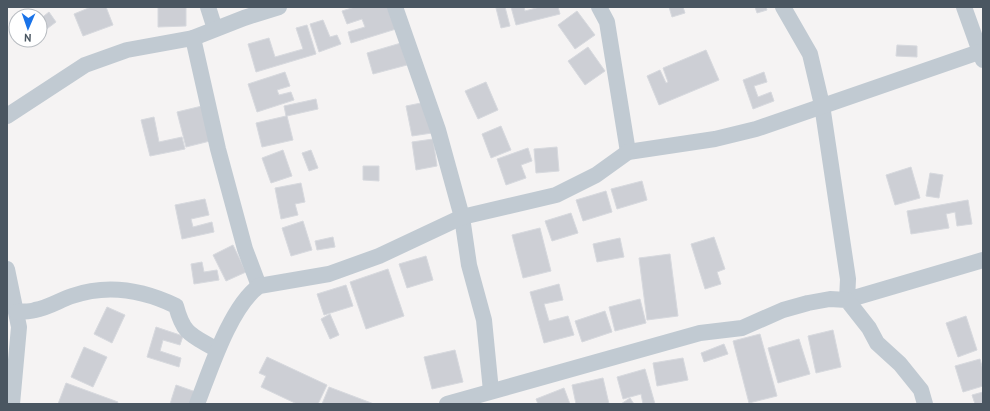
<svg xmlns="http://www.w3.org/2000/svg" width="990" height="411" font-family="'PT Sans',sans-serif">
<style>
.building{fill:#cdcfd5;stroke:#d7d9de}
.lines{fill:none;stroke-linecap:round;stroke-linejoin:round}
.street{stroke:#c1cad2;stroke-width:16}
</style>
<rect width="100%" height="100%" fill="#f5f3f3"/>
<g class="building">
<polygon points="91,7 106,7 113,25 83,36 74,14"/>
<polygon points="158,7 186,7 186,26 158,27"/>
<polygon points="355,7 389,7 396,29 351,43 348,32 365,27 362,19 347,24 342,11"/>
<polygon points="505,7 510,26 501,28 496,8"/>
<polygon points="511,7 524,7 525,11 540,7 558,7 560,14 516,25"/>
<polygon points="669,7 683,7 685,13 672,17"/>
<polygon points="755,7 766,7 767,10 757,13"/>
<polygon points="577,11 595,35 575,49 558,25"/>
<polygon points="49,12 56,22 40,34 40,19"/>
<polygon points="323,20 330,37 337,35 341,44 319,52 310,24"/>
<polygon points="307,25 316,54 256,72 248,44 269,38 275,57 303,49 296,28"/>
<polygon points="401,43 407,65 373,74 367,53"/>
<polygon points="897,45 917,46 917,57 896,56"/>
<polygon points="588,47 605,71 585,85 568,61"/>
<polygon points="706,50 719,80 659,105 647,76 660,70 666,83 668,82 663,68"/>
<polygon points="285,72 290,86 277,90 279,95 291,92 294,100 257,112 248,84"/>
<polygon points="764,72 767,82 754,86 758,97 771,92 774,101 753,109 743,80"/>
<polygon points="486,82 498,110 478,119 465,91"/>
<polygon points="316,99 318,109 287,116 293,140 262,147 256,123 286,116 284,106"/>
<polygon points="426,102 432,133 412,136 406,106"/>
<polygon points="202,106 210,141 186,147 177,112"/>
<polygon points="154,117 159,142 182,137 185,149 150,156 141,120"/>
<polygon points="501,126 511,150 491,158 482,134"/>
<polygon points="433,139 437,166 416,170 412,142"/>
<polygon points="557,147 559,171 536,173 534,149"/>
<polygon points="528,148 532,161 521,165 526,178 506,185 497,159"/>
<polygon points="283,150 292,176 271,183 262,158"/>
<polygon points="311,150 318,168 309,171 302,153"/>
<polygon points="363,166 379,166 379,181 363,180"/>
<polygon points="911,167 920,198 895,205 886,175"/>
<polygon points="930,173 943,175 939,198 926,196"/>
<polygon points="642,181 647,200 617,209 611,189"/>
<polygon points="301,183 305,202 295,204 298,215 281,219 275,188"/>
<polygon points="606,191 612,212 583,221 576,200"/>
<polygon points="205,199 209,215 191,219 193,227 212,222 214,232 182,239 175,205"/>
<polygon points="968,200 972,224 957,226 955,212 946,214 949,228 911,234 907,211"/>
<polygon points="571,213 578,233 552,241 545,221"/>
<polygon points="303,221 312,250 291,256 282,228"/>
<polygon points="540,228 551,271 523,278 512,235"/>
<polygon points="333,237 335,247 317,250 315,241"/>
<polygon points="714,237 725,269 717,272 721,284 705,289 691,244"/>
<polygon points="620,238 624,257 597,262 593,244"/>
<polygon points="233,245 246,272 226,281 213,255"/>
<polygon points="670,254 678,316 647,320 639,258"/>
<polygon points="426,256 433,280 407,288 399,264"/>
<polygon points="202,262 204,272 217,270 219,280 194,284 191,264"/>
<polygon points="388,269 404,316 366,329 350,282"/>
<polygon points="559,284 563,300 544,304 549,321 568,316 574,335 544,343 530,292"/>
<polygon points="346,285 353,306 324,315 317,294"/>
<polygon points="640,299 646,323 615,331 609,307"/>
<polygon points="107,307 125,315 112,343 94,334"/>
<polygon points="605,311 612,332 582,342 575,321"/>
<polygon points="330,314 339,335 330,339 321,319"/>
<polygon points="966,316 977,350 958,357 946,323"/>
<polygon points="156,327 183,336 180,345 163,340 160,351 181,358 179,367 147,357"/>
<polygon points="833,330 841,367 816,373 808,336"/>
<polygon points="760,334 777,396 749,403 733,341"/>
<polygon points="799,339 810,374 778,383 768,348"/>
<polygon points="724,344 728,354 704,362 701,353"/>
<polygon points="84,347 107,357 93,387 71,377"/>
<polygon points="455,350 463,382 432,389 424,357"/>
<polygon points="267,357 327,385 318,404 297,404 261,387 266,376 259,373"/>
<polygon points="683,358 688,380 657,386 653,363"/>
<polygon points="980,359 983,370 983,386 963,392 955,366"/>
<polygon points="645,369 655,404 643,404 641,394 623,399 617,377"/>
<polygon points="603,378 609,404 576,404 572,385"/>
<polygon points="66,383 118,402 117,404 58,404"/>
<polygon points="176,385 196,392 192,404 170,404"/>
<polygon points="329,387 374,404 322,404"/>
<polygon points="564,388 570,404 538,404 536,399"/>
<polygon points="983,392 983,404 975,404 972,395"/>
<polygon points="630,398 634,404 621,404"/>
</g>
<g class="lines">
<g class="street">
<polyline points="208,7 215,29"/>
<polyline points="395,7 438,130 462,217 469,265 484,320 491,391"/>
<polyline points="599,7 607,22 628,152"/>
<polyline points="783,7 810,54 822,105 848,279 847,300 983,260"/>
<polyline points="964,7 983,60"/>
<polyline points="193,38 244,18 279,7"/>
<polyline points="7,116 85,65 127,50 193,38 218,149 245,249 259,286"/>
<polyline points="7,269 19,327 12,404"/>
<path d="M 17,312 C 23,311 29,312 35,310 C 48,308 60,300 72,296 C 107,284 143,290 176,306 C 184,336 192,335 217,350"/>
<path d="M 197,404 C 210,371 230,307 259,286 L 329,274 L 379,256 L 462,217 L 556,195 L 596,175 L 628,152 L 715,139 L 756,129 L 979,52"/>
<polyline points="447,404 700,333 742,328 783,310 808,303 830,299 847,300 869,328 877,343 900,364 921,390 925,404"/>
</g>
</g>
<rect width="990" height="411" fill="none" stroke="#4a5661" stroke-width="16"/>
<g transform="translate(28 28) rotate(182)"><circle r="19" fill="#ffffff" stroke="#b7bbc0"/>
<path d="M0-3L7 15L0 10L-7 15Z" fill="#1a73e8"/>
<text y="-6" font-size="11" font-weight="bold" text-anchor="middle" fill="#4a5661">N</text>
</g>
</svg>
